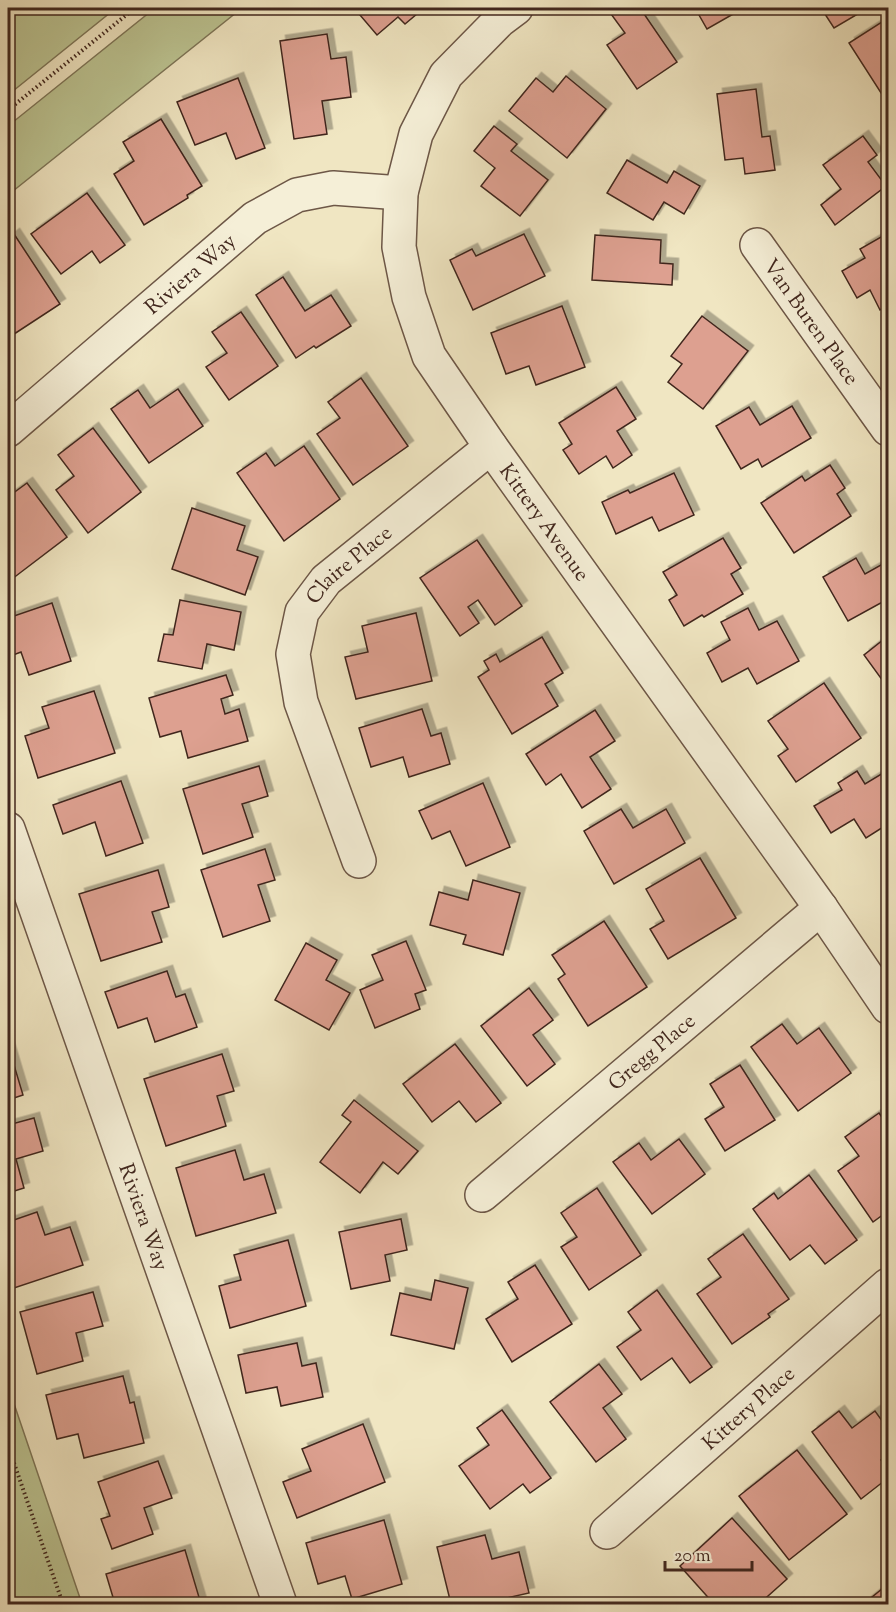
<svg xmlns="http://www.w3.org/2000/svg" width="896" height="1612" font-family="'Sorts Mill Goudy',serif">
<style>
.green{fill:#bcc492;stroke:#7e7658;stroke-width:1.5}
.lines{fill:none;stroke-linecap:round;stroke-linejoin:round}
.stream{stroke:#77827a;stroke-width:9}
.building{fill:#dda090;stroke:#41271e;stroke-width:1.5;filter:url(#shadow)}
.street-casing{stroke:#6d5747;stroke-width:36}
.path{stroke:#41271e;stroke-width:4;stroke-dasharray:1.5 3;stroke-linecap:butt}
.street{stroke:#f5efd7;stroke-width:33}
.labels{text-anchor:middle;stroke-width:6;stroke-linejoin:round;paint-order:stroke}
.street-label{font-size:21px;fill:#41271e;stroke:#f5efd7}
</style>
<defs>
<filter id="shadow"><feDropShadow dx="5.5" dy="-5.5" stdDeviation="0" flood-color="#0004"/></filter>
</defs>
<rect width="100%" height="100%" fill="#f0e6c2"/>
<filter id="stains"><feTurbulence type="fractalNoise" baseFrequency=".00333" numOctaves="4"/><feColorMatrix values="0 0 0 0 .2 0 0 0 0 .09 0 0 0 0 .02 0 0 0 .5 -.17"/></filter>
<radialGradient id="worn" r=".72"><stop offset=".6" stop-color="#630" stop-opacity="0"/><stop offset="1" stop-color="#630" stop-opacity=".3"/></radialGradient>
<g class="green">
<polygon points="8,8 116,8 8,95"/>
<polygon points="155,8 242,8 8,195 8,126"/>
<polygon points="8,1386 82,1604 8,1604"/>
</g>
<g class="lines">
<polyline class="stream" points="8,1592 11,1604"/>
</g>
<g class="building">
<polygon points="354,8 424,8 405,24 398,17 377,35"/>
<polygon points="620,8 640,8 677,62 637,89 607,45 625,33 611,14"/>
<polygon points="695,8 741,8 742,9 707,29"/>
<polygon points="821,8 868,8 834,28"/>
<polygon points="888,18 888,93 883,96 849,43"/>
<polygon points="327,34 331,59 346,57 351,97 322,101 327,134 294,139 280,41"/>
<polygon points="566,76 606,109 567,158 509,111 536,78 553,92"/>
<polygon points="238,78 265,148 236,159 226,133 195,145 177,102"/>
<polygon points="756,89 762,137 770,136 775,170 745,174 743,158 725,160 717,94"/>
<polygon points="161,119 202,186 187,195 188,198 144,225 114,174 134,161 123,142"/>
<polygon points="494,126 517,144 511,151 548,180 520,216 481,186 495,168 474,151"/>
<polygon points="863,136 877,155 868,162 886,186 835,225 821,205 841,189 823,165"/>
<polygon points="627,160 667,183 674,171 700,186 684,214 664,202 653,220 607,193"/>
<polygon points="87,193 125,245 100,263 92,251 61,274 31,234"/>
<polygon points="888,233 888,305 880,310 870,290 857,298 842,271 865,258 860,249"/>
<polygon points="14,234 60,304 8,338 8,239"/>
<polygon points="524,234 545,276 473,310 450,260 472,249 476,256"/>
<polygon points="595,235 661,240 660,263 673,264 672,285 592,280"/>
<polygon points="283,277 305,311 331,295 351,326 316,348 314,346 296,358 256,295"/>
<polygon points="562,306 585,367 536,385 529,366 506,374 491,333"/>
<polygon points="241,312 278,366 229,400 206,367 227,353 212,332"/>
<polygon points="702,316 748,351 703,409 668,382 682,364 671,356"/>
<polygon points="361,378 408,446 353,485 317,434 340,418 328,402"/>
<polygon points="616,387 636,419 617,431 632,455 613,468 606,456 579,474 563,450 572,444 559,423"/>
<polygon points="178,389 203,426 149,463 111,409 138,390 150,408"/>
<polygon points="792,406 811,438 762,467 758,459 741,469 716,426 749,407 760,425"/>
<polygon points="93,428 141,492 88,533 56,490 74,476 58,455"/>
<polygon points="304,446 340,499 284,541 237,473 266,453 275,466"/>
<polygon points="830,465 845,488 837,494 851,516 794,553 761,503 802,476 805,481"/>
<polygon points="674,473 694,515 659,531 652,517 616,534 602,502 628,490 630,493"/>
<polygon points="27,483 67,537 12,579 8,572 8,519 11,516 8,511 8,497"/>
<polygon points="192,508 245,526 237,550 258,557 245,595 172,569"/>
<polygon points="723,538 741,568 731,574 743,594 704,617 702,615 684,626 669,600 677,595 663,572"/>
<polygon points="477,540 522,606 495,625 478,600 468,607 479,623 460,636 420,578"/>
<polygon points="856,558 865,574 888,561 888,599 848,621 823,577"/>
<polygon points="180,600 241,612 234,650 207,644 202,669 158,661 164,634 173,635"/>
<polygon points="52,603 71,661 29,675 21,652 8,657 8,618"/>
<polygon points="748,608 759,630 777,621 799,661 757,684 748,668 722,682 707,653 730,640 721,622"/>
<polygon points="416,613 432,681 356,699 345,657 368,652 362,626"/>
<polygon points="888,636 888,688 864,655"/>
<polygon points="542,637 563,673 545,684 558,706 512,734 478,677 489,670 484,661 496,654 500,662"/>
<polygon points="226,675 233,695 221,699 225,714 239,709 248,741 188,758 181,731 160,737 149,698"/>
<polygon points="824,683 861,738 796,782 778,756 788,749 768,721"/>
<polygon points="94,691 115,753 38,778 25,736 49,728 42,707"/>
<polygon points="422,709 431,736 441,733 450,764 409,777 403,757 371,767 359,728"/>
<polygon points="595,710 615,741 590,757 611,789 582,808 561,774 546,785 526,754"/>
<polygon points="259,766 268,796 242,804 253,837 203,854 183,789"/>
<polygon points="857,771 865,784 883,773 888,782 888,824 866,838 854,819 831,833 814,806 842,790 838,783"/>
<polygon points="121,781 143,843 106,856 95,822 63,834 53,805"/>
<polygon points="483,783 510,847 466,866 450,831 432,839 419,811"/>
<polygon points="621,809 633,828 666,809 685,843 614,884 584,831"/>
<polygon points="265,849 275,880 258,885 270,921 223,937 201,870"/>
<polygon points="700,858 736,918 668,959 650,929 664,921 646,889"/>
<polygon points="158,870 169,907 152,912 162,942 101,961 79,894"/>
<polygon points="473,880 520,893 503,955 463,944 466,935 430,925 439,892 468,900"/>
<polygon points="604,921 647,987 588,1026 558,979 565,974 552,955"/>
<polygon points="406,941 426,990 415,994 420,1009 375,1028 360,990 383,980 372,955"/>
<polygon points="306,943 337,960 326,980 350,993 329,1030 275,1000"/>
<polygon points="167,971 176,997 185,994 197,1027 155,1042 147,1018 118,1028 105,992"/>
<polygon points="529,988 553,1020 533,1035 555,1064 527,1086 481,1026"/>
<polygon points="782,1024 797,1044 819,1028 851,1073 798,1111 751,1047"/>
<polygon points="455,1044 501,1103 476,1122 459,1101 432,1122 403,1084"/>
<polygon points="8,1045 23,1095 8,1100"/>
<polygon points="222,1054 234,1091 217,1096 226,1126 166,1146 144,1079"/>
<polygon points="740,1065 775,1120 725,1151 705,1119 724,1107 710,1084"/>
<polygon points="354,1100 418,1151 398,1174 383,1162 360,1193 320,1162 351,1122 342,1115"/>
<polygon points="879,1113 888,1126 888,1211 873,1222 838,1171 859,1156 845,1137"/>
<polygon points="34,1118 43,1151 16,1159 24,1188 8,1193 8,1125"/>
<polygon points="679,1139 705,1174 652,1214 613,1162 639,1143 651,1160"/>
<polygon points="235,1150 244,1180 264,1174 276,1213 196,1236 176,1168"/>
<polygon points="809,1175 857,1240 825,1264 810,1245 790,1260 753,1209 774,1193 778,1199"/>
<polygon points="597,1188 641,1255 589,1290 561,1247 577,1237 561,1213"/>
<polygon points="37,1212 45,1235 70,1227 83,1265 8,1290 8,1222"/>
<polygon points="401,1219 407,1250 385,1255 390,1281 351,1289 339,1232"/>
<polygon points="743,1234 789,1299 768,1314 770,1317 732,1344 697,1294 721,1277 708,1259"/>
<polygon points="288,1240 306,1306 230,1328 219,1286 241,1280 234,1255"/>
<polygon points="535,1265 572,1324 512,1362 486,1319 518,1299 508,1282"/>
<polygon points="435,1280 468,1288 454,1349 391,1335 400,1293 431,1300"/>
<polygon points="657,1290 712,1367 690,1383 672,1358 641,1380 617,1347 641,1330 628,1312"/>
<polygon points="93,1292 103,1326 76,1333 83,1361 37,1374 20,1312"/>
<polygon points="297,1343 302,1366 316,1363 323,1397 281,1406 277,1387 246,1393 238,1355"/>
<polygon points="599,1364 622,1394 603,1408 626,1439 596,1462 550,1402"/>
<polygon points="123,1376 130,1403 134,1402 144,1443 84,1458 78,1434 57,1439 46,1395"/>
<polygon points="502,1410 551,1478 530,1493 523,1484 490,1509 459,1466 489,1445 477,1428"/>
<polygon points="839,1411 852,1428 875,1411 888,1429 888,1454 881,1460 888,1471 888,1478 861,1499 812,1432"/>
<polygon points="363,1424 385,1482 297,1518 283,1482 311,1471 302,1449"/>
<polygon points="797,1450 847,1514 789,1560 739,1496"/>
<polygon points="158,1461 172,1498 144,1508 153,1534 112,1549 101,1519 110,1516 98,1482"/>
<polygon points="732,1518 787,1579 759,1604 739,1604 735,1600 730,1604 714,1604 680,1566"/>
<polygon points="384,1520 402,1584 352,1599 345,1576 318,1584 306,1543"/>
<polygon points="485,1535 492,1559 519,1552 529,1593 480,1604 451,1604 437,1547"/>
<polygon points="185,1550 201,1604 115,1604 106,1574"/>
<polygon points="888,1584 888,1604 867,1604 866,1602"/>
</g>
<g class="lines">
<g class="street-casing">
<g id="street">
<path id="s1" d="M 516,8 L 500,20 L 446,75 L 416,134 L 401,193 L 399,247 L 409,297 L 429,356 L 491,447 L 821,908 L 888,1007"/>
<path id="s2" d="M 757,245 L 888,429"/>
<path id="s3" d="M 8,430 L 255,218 L 297,195 L 333,188 L 401,193"/>
<path id="s4" d="M 8,829 L 280,1604"/>
<path id="s5" d="M 359,861 L 301,702 L 293,654 L 302,612 L 326,580 L 491,447"/>
<path id="s6" d="M 482,1195 L 821,908"/>
<path id="s7" d="M 607,1532 L 888,1285"/>
</g>
</g>
<g class="path">
<polyline points="8,110 135,8"/>
<polyline points="8,1446 63,1604"/>
</g>
<use href="#street" class="street"/>
</g>
<g class="labels">
<g class="street-label">
<text dy="7" stroke="none"><textPath href="#s3" startOffset="240">Riviera Way</textPath></text>
<text dy="7" stroke="none"><textPath href="#s2" startOffset="94">Van Buren Place</textPath></text>
<text dy="7" stroke="none"><textPath href="#s1" startOffset="594">Kittery Avenue</textPath></text>
<text dy="7" stroke="none"><textPath href="#s5" startOffset="328">Claire Place</textPath></text>
<text dy="7" stroke="none"><textPath href="#s6" startOffset="222">Gregg Place</textPath></text>
<text dy="7" stroke="none"><textPath href="#s4" startOffset="411">Riviera Way</textPath></text>
<text dy="7" stroke="none"><textPath href="#s7" startOffset="188">Kittery Place</textPath></text>
</g>
</g>
<rect width="896" height="1612" fill="none" stroke="#f0e6c2" stroke-width="30"/>
<rect x="9" y="9" width="878" height="1594" fill="none" stroke="#41271e" stroke-width="3"/>
<rect x="15" y="15" width="866" height="1582" fill="none" stroke="#41271e" stroke-width="1.5"/>
<path d="M665 1561v9h87v-9" fill="none" stroke="#41271e" stroke-width="3"/>
<text x="674" y="1561" font-size="18" fill="#41271e" stroke="#f5efd7" stroke-width="4.5" paint-order="stroke">20 m</text>
<rect width="100%" height="100%" filter="url(#stains)"/>
<rect width="100%" height="100%" fill="url(#worn)"/>
</svg>
